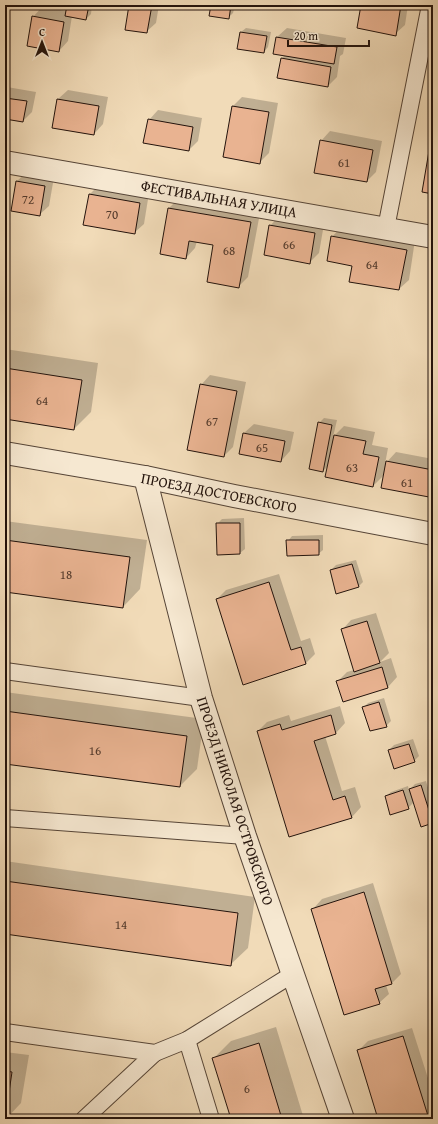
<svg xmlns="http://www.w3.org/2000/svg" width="438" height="1124" font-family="'Gentium Book Plus',serif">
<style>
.shadow{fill:#0003}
.building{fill:#e9b391;stroke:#23130c}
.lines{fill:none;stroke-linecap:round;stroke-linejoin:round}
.lane-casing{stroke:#564537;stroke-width:18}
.street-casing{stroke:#564537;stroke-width:24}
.lane{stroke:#f6e8d1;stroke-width:16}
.street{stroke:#f6e8d1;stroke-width:22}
.labels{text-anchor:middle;stroke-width:3;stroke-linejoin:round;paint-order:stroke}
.number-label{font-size:13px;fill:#543b2d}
.street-label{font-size:15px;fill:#23130c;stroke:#f6e8d1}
</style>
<rect width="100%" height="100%" fill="#f1dbb8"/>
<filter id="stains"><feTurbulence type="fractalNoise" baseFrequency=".005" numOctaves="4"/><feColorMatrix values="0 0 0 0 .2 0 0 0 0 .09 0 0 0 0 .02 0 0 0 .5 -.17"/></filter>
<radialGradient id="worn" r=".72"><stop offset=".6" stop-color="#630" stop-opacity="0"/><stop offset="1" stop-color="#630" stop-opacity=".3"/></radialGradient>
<g class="shadow">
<polygon points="68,5 92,5 91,14 86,19 72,16 68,41 59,51 33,17 42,7 67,11"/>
<polygon points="130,5 159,5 156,23 146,32"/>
<polygon points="212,5 235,5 233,13 228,18"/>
<polygon points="362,5 408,5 405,25 395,34"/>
<polygon points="246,28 271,32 268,47 264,52 241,32"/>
<polygon points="287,28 346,38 343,54 340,56 337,77 328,86 279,77 282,58 285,55 277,37"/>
<polygon points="7,87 36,92 32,112 23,121 5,118 5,89"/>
<polygon points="68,90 108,97 103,124 94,134 58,99"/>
<polygon points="242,97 278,103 269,153 259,163 224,156 233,106"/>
<polygon points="158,110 202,118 198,141 189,150 149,120"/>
<polygon points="330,131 382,141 376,172 367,181 321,141"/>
<polygon points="27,172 54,177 49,206 39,215 17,181"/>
<polygon points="99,185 149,193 144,224 134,233 84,224 90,194"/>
<polygon points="178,199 260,213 248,277 239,286 214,244 197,241 195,248 186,258 161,253 169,208"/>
<polygon points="279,216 324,224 319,253 309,263 270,226"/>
<polygon points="341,227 415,240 409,280 399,289 353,265 332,237"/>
<polygon points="5,349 98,363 91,412 74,429 5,418"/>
<polygon points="210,375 246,382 233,447 224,456 201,385"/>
<polygon points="324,418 337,420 333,437 344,426 375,432 372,445 388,448 385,464 396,452 433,459 433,491 428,496 385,474 373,486 329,465 323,471 319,423"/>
<polygon points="254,424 294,432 290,451 281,461 244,433"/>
<polygon points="244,518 245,549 240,553 217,524 222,519"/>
<polygon points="5,521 147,540 140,589 123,607 5,591"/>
<polygon points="323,535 323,550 318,554 288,541 292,536"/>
<polygon points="356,560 363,582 358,587 331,570 336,565"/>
<polygon points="279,574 301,641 310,638 315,654 306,663 217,599 226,590"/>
<polygon points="376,613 389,653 380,662 391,658 397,677 388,687 343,701 337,682 347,672 354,670 342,630 351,620"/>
<polygon points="5,692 204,719 197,769 180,786 5,763"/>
<polygon points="384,698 391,721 386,726 364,707 368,703"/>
<polygon points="340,706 345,723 336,733 325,736 342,791 355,787 361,807 352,817 290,836 258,731 267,722 289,715 291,721"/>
<polygon points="413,739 419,756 414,761 389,750 394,745"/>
<polygon points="426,781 433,804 432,822 414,802 408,808 386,796 391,792 408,786 409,790 415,784"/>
<polygon points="5,861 255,897 248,948 230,965 5,933"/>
<polygon points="373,883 401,974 392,983 386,985 389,994 379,1003 313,909 322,899"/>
<polygon points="276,1027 304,1119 232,1119 214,1058 231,1041"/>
<polygon points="412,1028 433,1094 433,1119 379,1119 358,1051 368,1041"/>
<polygon points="5,1052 29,1055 21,1103 6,1119 5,1119"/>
</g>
<g class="building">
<polygon points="67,5 89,5 86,20 65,16"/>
<polygon points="129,5 152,5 147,33 125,30"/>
<polygon points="211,5 231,5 229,19 209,16"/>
<polygon points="361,5 401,5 396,36 357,28"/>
<polygon points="32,16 64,22 59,52 27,46"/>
<polygon points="240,32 267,36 264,53 237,49"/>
<polygon points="276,37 337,47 334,64 273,54"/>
<polygon points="281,58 331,67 328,87 277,78"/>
<polygon points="5,98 27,101 23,122 5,119"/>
<polygon points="57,99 99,106 94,135 52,128"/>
<polygon points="232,106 269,112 260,164 223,157"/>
<polygon points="148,119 193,127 189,151 143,143"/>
<polygon points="320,140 373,150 367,182 314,173"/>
<polygon points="430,145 433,145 433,194 422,192"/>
<polygon points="16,181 45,186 40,216 11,211"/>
<polygon points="89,194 140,203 135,234 83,225"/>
<polygon points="168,208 251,222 239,288 207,282 213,245 189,241 186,259 160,254"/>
<polygon points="269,225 315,233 310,264 264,255"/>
<polygon points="331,236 407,250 399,290 349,282 352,266 327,261"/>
<polygon points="5,368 82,380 74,430 5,419"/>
<polygon points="200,384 237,391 224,457 187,450"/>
<polygon points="318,422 332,425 323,472 309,469"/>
<polygon points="243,433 285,441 281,462 239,454"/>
<polygon points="334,435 366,441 363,454 379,457 373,487 325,477"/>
<polygon points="386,461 433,470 433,475 429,497 381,488"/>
<polygon points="216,523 240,523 240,554 217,555"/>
<polygon points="5,540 130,557 123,608 5,592"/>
<polygon points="286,540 319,540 319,555 287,556"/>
<polygon points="352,564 359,587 336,594 330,570"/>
<polygon points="269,582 291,650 301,647 306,664 243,685 216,599"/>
<polygon points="367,621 380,663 354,672 341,629"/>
<polygon points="382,667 388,688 343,702 336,681"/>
<polygon points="379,702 387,727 370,731 362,707"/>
<polygon points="5,711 187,736 180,787 5,764"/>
<polygon points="331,715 336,734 314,741 333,800 345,796 352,818 289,837 257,731 280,724 282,730"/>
<polygon points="409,744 415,762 394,769 388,750"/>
<polygon points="421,785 433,823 421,827 409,789"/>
<polygon points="403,790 409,809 390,815 385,796"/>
<polygon points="5,881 238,913 231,966 5,934"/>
<polygon points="364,892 392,984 375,989 380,1004 344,1015 311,909"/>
<polygon points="403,1036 429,1119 378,1119 357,1050"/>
<polygon points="259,1043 282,1119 231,1119 212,1058"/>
<polygon points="5,1071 12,1072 5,1119"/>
</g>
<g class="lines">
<g class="lane-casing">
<g id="lane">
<polyline points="386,228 430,5"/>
<polyline points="5,671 201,698"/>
<polyline points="5,818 245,836"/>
<polyline points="5,1032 155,1053 187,1040 293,974"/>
<polyline points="187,1040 211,1119"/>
<polyline points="84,1119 155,1053"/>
</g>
</g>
<g class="street-casing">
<g id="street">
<polyline points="5,162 433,237"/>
<polyline points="5,453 145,477 234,496 433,534"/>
<polyline points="145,477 201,698 245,836 343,1119"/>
</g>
</g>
<use href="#lane" class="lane"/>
<use href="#street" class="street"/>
</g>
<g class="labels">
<g class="number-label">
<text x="344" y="167">61</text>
<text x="28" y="204">72</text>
<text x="112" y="219">70</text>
<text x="289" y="249">66</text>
<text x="229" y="255">68</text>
<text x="372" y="269">64</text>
<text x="42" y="405">64</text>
<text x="212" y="426">67</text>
<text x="262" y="452">65</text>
<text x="352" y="472">63</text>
<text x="407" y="487">61</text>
<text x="66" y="579">18</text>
<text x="95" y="755">16</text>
<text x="121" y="929">14</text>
<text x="247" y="1093">6</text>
</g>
<g class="street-label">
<text transform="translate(219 199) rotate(10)" y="5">ФЕСТИВАЛЬНАЯ УЛИЦА</text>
<text transform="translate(219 493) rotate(11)" y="5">ПРОЕЗД ДОСТОЕВСКОГО</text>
<text transform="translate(235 801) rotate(72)" y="5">ПРОЕЗД НИКОЛАЯ ОСТРОВСКОГО</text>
</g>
</g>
<rect width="438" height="1124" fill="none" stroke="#f1dbb8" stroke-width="20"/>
<rect x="6" y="6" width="426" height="1112" fill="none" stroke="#23130c" stroke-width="2"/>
<rect x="10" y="10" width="418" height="1104" fill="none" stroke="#23130c"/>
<g transform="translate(42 42)" stroke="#f6e8d1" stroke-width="3" paint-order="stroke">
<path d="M0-3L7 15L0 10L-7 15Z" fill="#23130c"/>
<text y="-6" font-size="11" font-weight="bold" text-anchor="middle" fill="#23130c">С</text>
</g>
<path d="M288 40v6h81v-6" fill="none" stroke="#23130c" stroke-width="2"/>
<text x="294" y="40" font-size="12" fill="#23130c" stroke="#f6e8d1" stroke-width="3" paint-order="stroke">20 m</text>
<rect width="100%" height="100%" filter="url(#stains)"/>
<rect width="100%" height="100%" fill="url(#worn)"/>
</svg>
